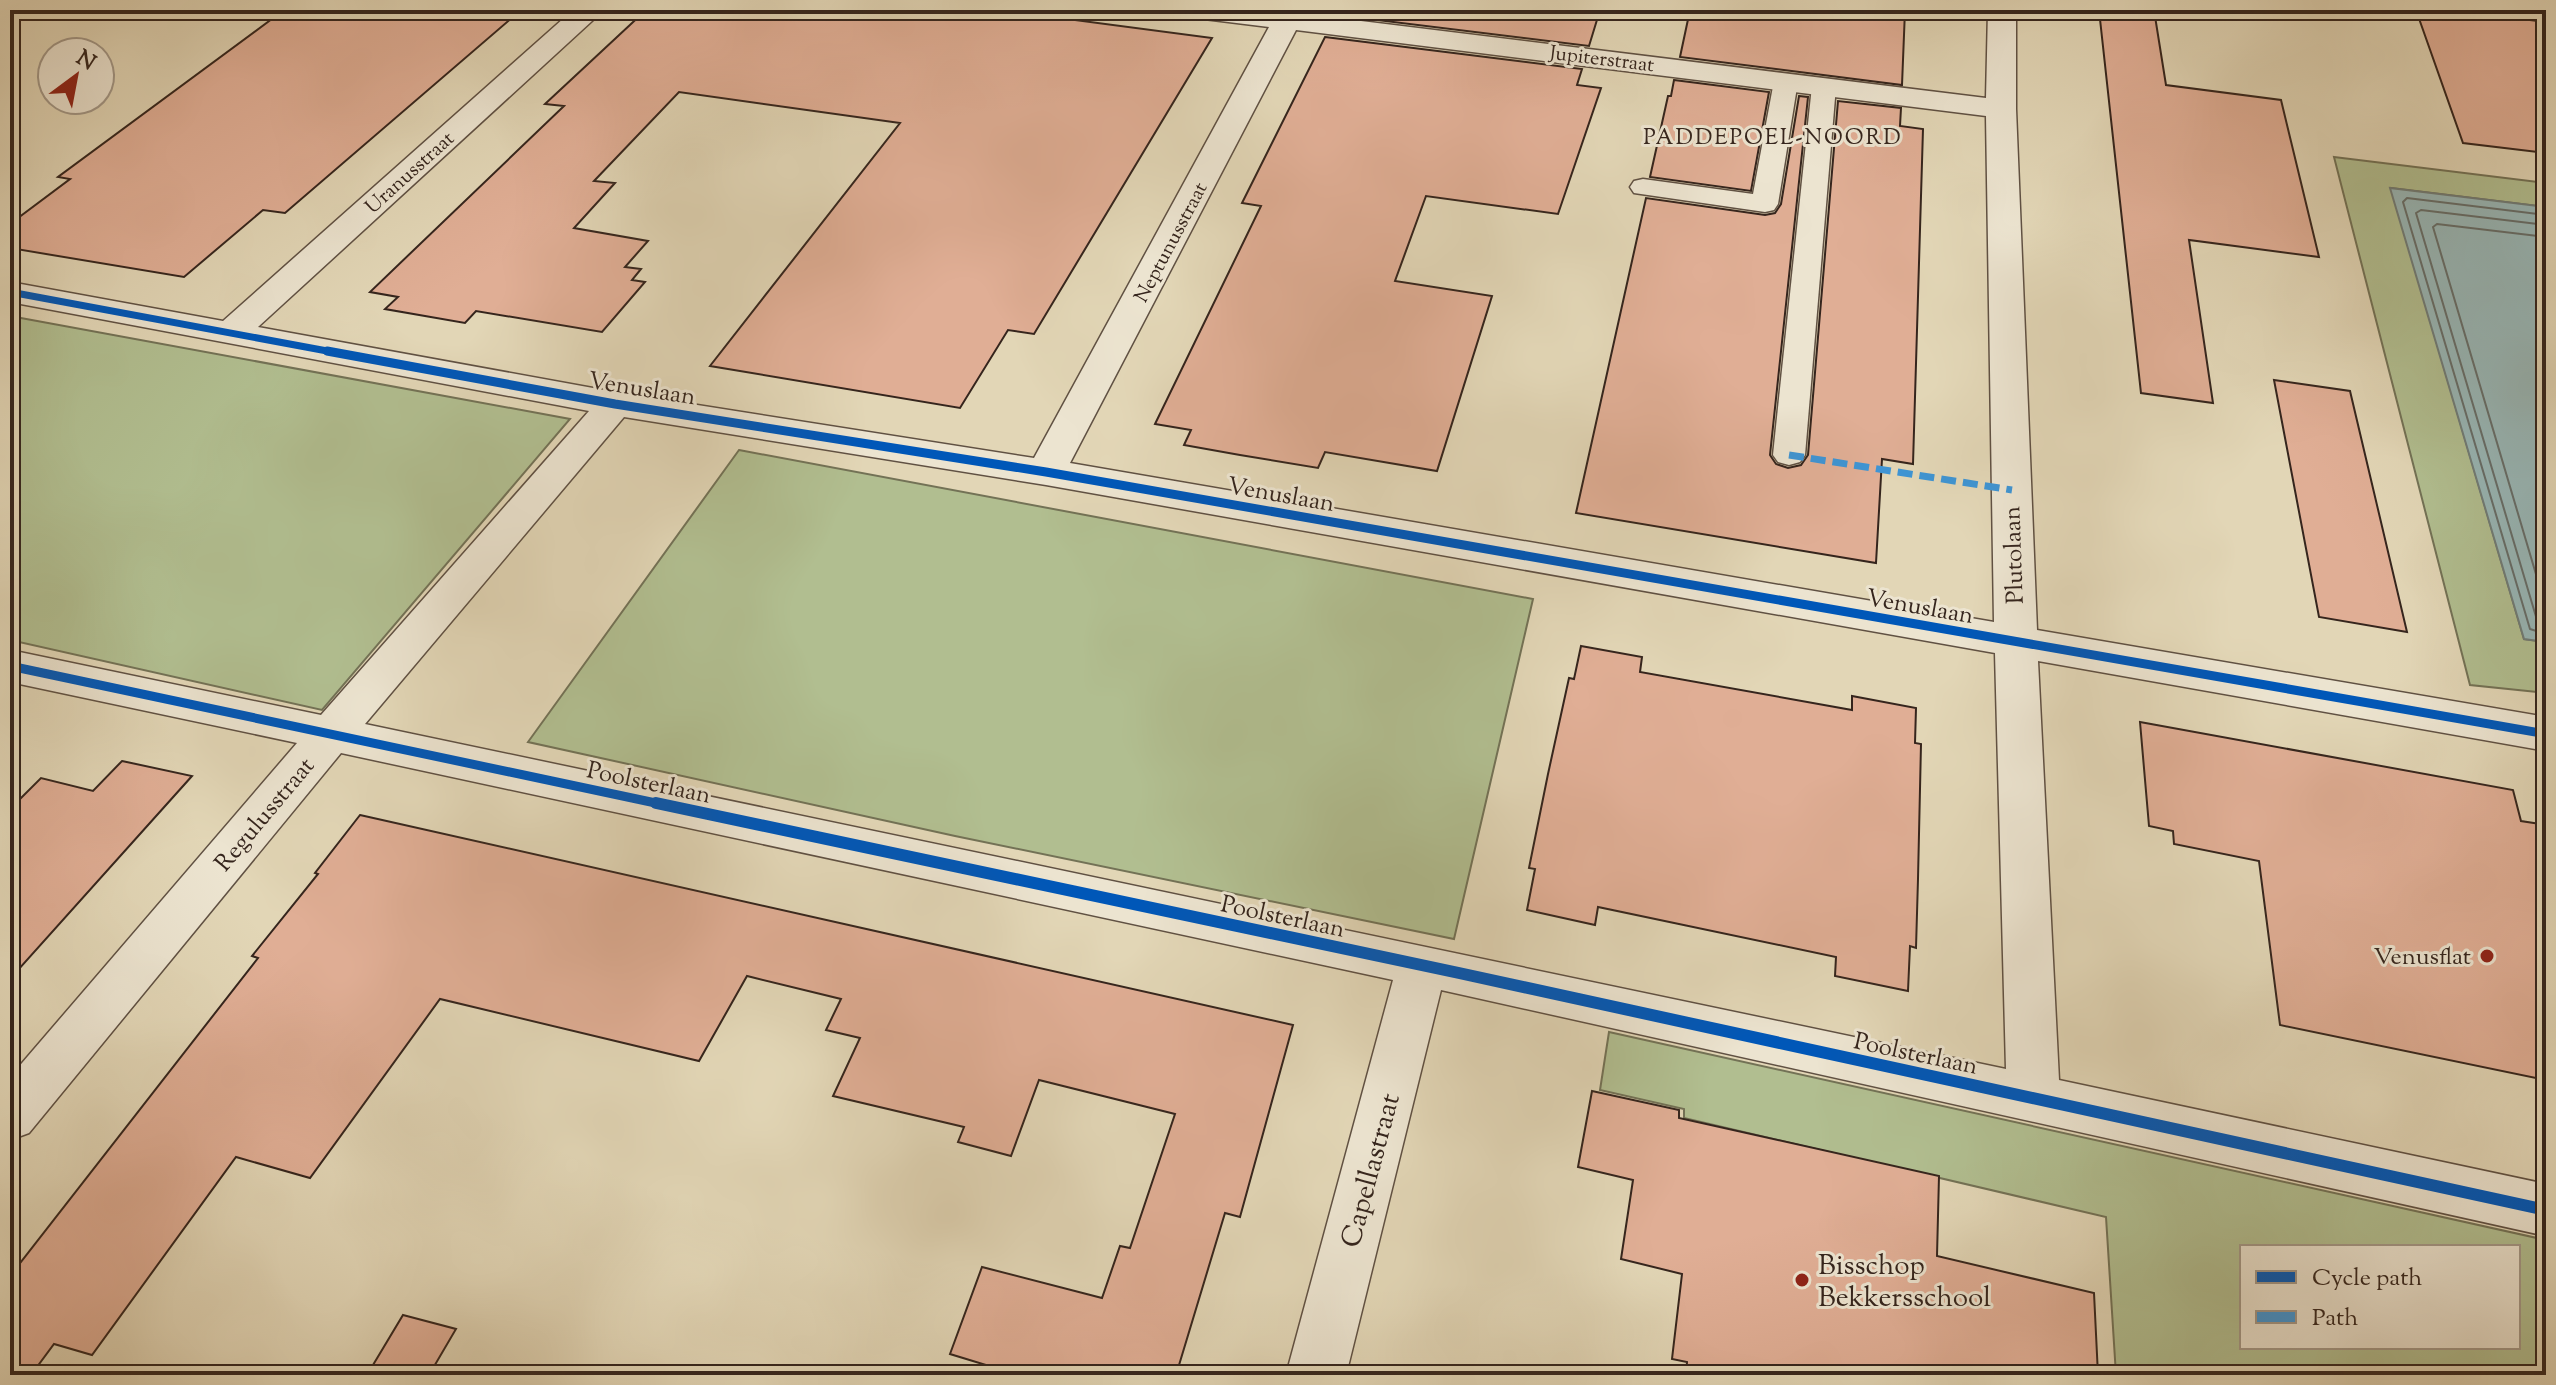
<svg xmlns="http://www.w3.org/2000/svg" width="2556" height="1385" font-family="'Sorts Mill Goudy',serif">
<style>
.green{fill:#b1be90;stroke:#737256;stroke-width:2;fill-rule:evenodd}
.water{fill:#98b7b7;stroke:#707d79;stroke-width:2}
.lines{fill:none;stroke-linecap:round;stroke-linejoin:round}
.shore{stroke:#666e6a;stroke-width:2}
.building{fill:#e0ae95;stroke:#35251d;stroke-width:2}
.service-casing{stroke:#605143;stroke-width:3}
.minor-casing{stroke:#605143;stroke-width:3}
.service{fill:#ece4d0;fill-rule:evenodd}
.minor{fill:#ece4d0;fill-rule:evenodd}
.quiet{stroke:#3e95d5;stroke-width:7;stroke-dasharray:15 7;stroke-linecap:butt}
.cycleway-far2-casing{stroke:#ece4d0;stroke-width:11}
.cycleway-far1-casing{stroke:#ece4d0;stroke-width:14}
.cycleway-casing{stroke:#ece4d0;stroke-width:17}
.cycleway-far2{stroke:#0057b8;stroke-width:7}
.cycleway-far1{stroke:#0057b8;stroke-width:9}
.cycleway{stroke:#0057b8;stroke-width:12}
.poi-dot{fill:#8f2418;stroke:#ece4d0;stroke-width:3}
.labels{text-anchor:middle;stroke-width:6;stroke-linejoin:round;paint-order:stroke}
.far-street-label{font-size:20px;fill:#35251d;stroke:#ece4d0}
.far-neighbourhood-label{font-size:22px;letter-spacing:2px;fill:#35251d;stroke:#ece4d0}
.street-label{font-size:24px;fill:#35251d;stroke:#ece4d0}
.poi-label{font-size:24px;fill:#35251d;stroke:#ece4d0;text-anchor:end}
.near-street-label{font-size:28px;fill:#35251d;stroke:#ece4d0}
.near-poi-label{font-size:28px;fill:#35251d;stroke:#ece4d0;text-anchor:start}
</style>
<rect width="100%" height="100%" fill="#e2d6b6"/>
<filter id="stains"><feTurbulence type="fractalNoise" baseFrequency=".0025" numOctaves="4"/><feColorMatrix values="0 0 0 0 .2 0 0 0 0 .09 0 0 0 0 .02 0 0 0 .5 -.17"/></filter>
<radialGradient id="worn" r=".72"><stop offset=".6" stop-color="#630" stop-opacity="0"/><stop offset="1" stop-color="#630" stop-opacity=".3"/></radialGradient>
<g class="green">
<polygon points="2334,157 2546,183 2546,207 2391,188 2524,639 2546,642 2546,693 2470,685"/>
<polygon points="10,316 570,419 322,710 10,640"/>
<polygon points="739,450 1533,599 1454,939 955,836 528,742"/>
<path d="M 1609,1032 L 2546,1240 L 2546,1375 L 2116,1375 L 2106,1217 L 1684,1118 L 1684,1109 L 1600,1090 ZM 2242,1247 L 2518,1247 L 2518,1347 L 2242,1347 Z"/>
</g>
<polygon class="water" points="2390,188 2546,207 2546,642 2524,639"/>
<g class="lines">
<g class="shore">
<polyline points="2546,215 2407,198 2403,202 2530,629 2546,634"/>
<polyline points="2546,225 2421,210 2416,213 2537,620 2546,624"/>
<polyline points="2546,237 2437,224 2433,227 2546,608"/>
</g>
</g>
<g class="building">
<polygon points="284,10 521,10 285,213 263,210 184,277 10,248 10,224 70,179 58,177"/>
<polygon points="646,10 998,10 1212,38 1034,334 1008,330 960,408 710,366 900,123 679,92 594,181 615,183 574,228 648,241 625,267 641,269 632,280 645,282 602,332 476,311 465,323 385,309 398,297 370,292 564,106 545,104"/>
<polygon points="1338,10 1600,10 1589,46 1336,15"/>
<polygon points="1690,10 1792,10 1858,18 1858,10 1905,10 1902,85 1680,57"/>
<polygon points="2099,10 2154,10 2166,85 2281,100 2319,257 2189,240 2213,403 2141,393"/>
<polygon points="2416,10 2511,10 2514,18 2546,22 2546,153 2463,143"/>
<polygon points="1325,37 1582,69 1577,85 1601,88 1558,214 1426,196 1395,281 1492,296 1437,471 1325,452 1318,468 1240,455 1184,445 1191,430 1155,424 1261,206 1242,203"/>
<polygon points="1674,80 1769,92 1751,191 1650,177 1668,96 1671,96"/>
<polygon points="1799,96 1808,97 1770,455 1776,464 1788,468 1801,465 1808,455 1838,101 1901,108 1900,126 1923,129 1913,464 1882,459 1876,563 1576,513 1646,198 1765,215 1775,213 1781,204"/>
<polygon points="2274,380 2350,391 2407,632 2319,617"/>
<polygon points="1581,646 1642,657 1640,672 1852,710 1852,696 1916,708 1915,743 1921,744 1918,879 1916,948 1910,946 1908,991 1835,976 1836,957 1598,907 1595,925 1527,910 1535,869 1529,868 1548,774 1569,678 1574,679"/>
<polygon points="2140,722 2513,790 2521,821 2546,825 2546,1080 2280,1025 2259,861 2174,844 2173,831 2149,826"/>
<polygon points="122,761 192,776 10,979 10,809 41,778 93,791"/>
<polygon points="360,815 1293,1025 1240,1217 1225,1213 1176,1375 1019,1375 950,1354 982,1267 1102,1298 1120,1246 1130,1248 1175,1114 1039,1080 1011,1156 958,1142 964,1127 833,1096 860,1038 826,1030 841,999 747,976 699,1061 440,999 310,1178 236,1157 92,1355 54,1344 31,1375 10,1375 10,1276 258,958 252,956 318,874 315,873"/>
<polygon points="1592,1091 1679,1110 1679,1118 1939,1176 1937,1256 2094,1293 2098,1375 1686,1375 1687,1362 1672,1359 1682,1274 1621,1259 1633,1180 1578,1167"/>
<polygon points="403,1315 456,1329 429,1375 367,1375"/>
</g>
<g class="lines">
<g class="service-casing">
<g id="service">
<polygon points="1786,74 1795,76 1798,81 1778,204 1774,210 1765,212 1634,193 1630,187 1634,181 1643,179 1753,194 1774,81 1777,76"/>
<polygon points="1824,79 1833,81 1836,86 1805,455 1800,462 1789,465 1778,462 1773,455 1812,86 1815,81"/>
</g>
</g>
<g class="minor-casing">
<path id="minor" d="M 573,10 L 604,10 L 258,327 L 615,392 L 1034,458 L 1269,27 L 1204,19 L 1194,16 L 1190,10 L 1306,10 L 1304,14 L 1986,98 L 1988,10 L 2016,10 L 2016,109 L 2037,630 L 2546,717 L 2546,751 L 2038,661 L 2059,1080 L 2546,1184 L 2546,1236 L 1441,990 L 1346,1375 L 1286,1375 L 1393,980 L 341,753 L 29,1133 L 10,1140 L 10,1077 L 297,743 L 10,682 L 10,650 L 321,715 L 589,411 L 10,302 L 10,282 L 223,321 ZM 1296,30 L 1986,116 L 1994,622 L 1070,463 ZM 624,417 L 1046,485 L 1995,653 L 2006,1069 L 365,724 Z"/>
</g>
<use href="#service" class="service"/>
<use href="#minor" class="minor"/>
<polyline class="quiet" points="1789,455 2012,490"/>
<g class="cycleway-far2-casing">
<polyline id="cycleway-far2" points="10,292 338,353"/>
</g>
<g class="cycleway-far1-casing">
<g id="cycleway-far1">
<polyline points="327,351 615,404 1046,472 2546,734"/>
<polyline points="10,666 665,805"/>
</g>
</g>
<g class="cycleway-casing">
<polyline id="cycleway" points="656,803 1459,973 2546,1210"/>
</g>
<use href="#cycleway-far2" class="cycleway-far2"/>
<use href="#cycleway-far1" class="cycleway-far1"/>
<use href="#cycleway" class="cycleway"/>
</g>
<g class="poi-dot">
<circle cx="2487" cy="956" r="8"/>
<circle cx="1802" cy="1280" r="8"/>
</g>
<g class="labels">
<g class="far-street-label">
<text transform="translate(1602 58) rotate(7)" y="7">Jupiterstraat</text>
<text transform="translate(409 172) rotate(-42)" y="7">Uranusstraat</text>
<text transform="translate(1170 242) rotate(-62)" y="7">Neptunusstraat</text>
</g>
<g class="far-neighbourhood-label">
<text x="1773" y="144">PADDEPOEL-NOORD</text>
</g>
<g class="street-label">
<text transform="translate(642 388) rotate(9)" y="8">Venuslaan</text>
<text transform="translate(1281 494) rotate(10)" y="8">Venuslaan</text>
<text transform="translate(2013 555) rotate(-92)" y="8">Plutolaan</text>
<text transform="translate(1920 606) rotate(10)" y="8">Venuslaan</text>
<text transform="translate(649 782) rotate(12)" y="8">Poolsterlaan</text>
<text transform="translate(264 814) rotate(-50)" y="8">Regulusstraat</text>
<text transform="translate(1283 916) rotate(12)" y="8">Poolsterlaan</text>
<text transform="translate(1916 1053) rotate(12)" y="8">Poolsterlaan</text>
</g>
<g class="poi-label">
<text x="2471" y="964">Venusflat</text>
</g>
<g class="near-street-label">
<text transform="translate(1369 1170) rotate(-75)" y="10">Capellastraat</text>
</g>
<g class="near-poi-label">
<text x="1818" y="1274">Bisschop<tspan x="1818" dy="32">Bekkersschool</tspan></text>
</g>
</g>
<rect width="2556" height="1385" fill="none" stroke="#e2d6b6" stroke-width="40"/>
<rect x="12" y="12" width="2532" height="1361" fill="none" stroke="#35251d" stroke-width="4"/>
<rect x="20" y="20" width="2516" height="1345" fill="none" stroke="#35251d" stroke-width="2"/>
<rect x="2240" y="1245" width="280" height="104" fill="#ece4d0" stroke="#a39888" stroke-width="2"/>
<rect x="2256" y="1271" width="40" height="12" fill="#0057b8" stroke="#a39888" stroke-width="2"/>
<text x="2312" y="1285" font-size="24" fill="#35251d">Cycle path</text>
<rect x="2256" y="1311" width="40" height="12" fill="#3e95d5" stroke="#a39888" stroke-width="2"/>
<text x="2312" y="1325" font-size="24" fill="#35251d">Path</text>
<g transform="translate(76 76) rotate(32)"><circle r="38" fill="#ece4d0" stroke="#a39888" stroke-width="2"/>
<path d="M0-6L14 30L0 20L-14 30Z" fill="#8f2418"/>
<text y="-12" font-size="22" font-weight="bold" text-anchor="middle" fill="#35251d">N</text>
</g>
<rect width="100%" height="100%" filter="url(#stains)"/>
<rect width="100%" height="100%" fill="url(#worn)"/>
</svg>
